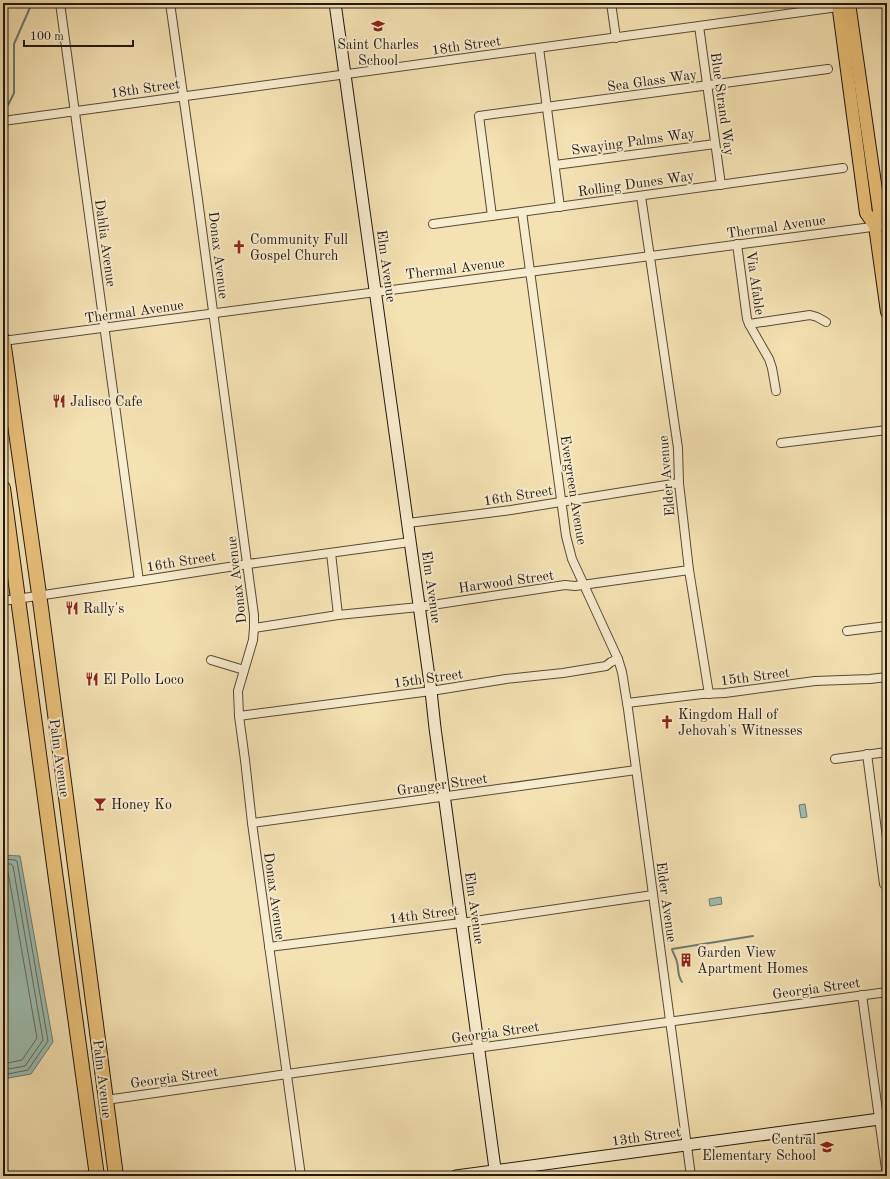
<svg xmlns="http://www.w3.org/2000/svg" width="890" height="1179" font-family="'Old Standard TT',serif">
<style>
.green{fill:#bcc38c;stroke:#6f6e4e}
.water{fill:#9dbdb2;stroke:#6c7b71}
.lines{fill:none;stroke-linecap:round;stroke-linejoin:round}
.shore{stroke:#606a60;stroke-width:1}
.stream{stroke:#6c7b71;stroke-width:2}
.street-casing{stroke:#574a38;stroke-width:10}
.secondary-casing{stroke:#22180f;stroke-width:13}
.primary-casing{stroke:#22180f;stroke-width:14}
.highway-casing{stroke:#22180f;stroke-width:16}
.street{stroke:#f8ecce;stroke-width:8}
.secondary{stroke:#f8ecce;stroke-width:11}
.primary{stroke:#eac17a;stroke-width:12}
.highway{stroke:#eac17a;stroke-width:14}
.labels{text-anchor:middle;stroke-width:4;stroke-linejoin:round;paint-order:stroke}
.poi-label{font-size:14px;fill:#22180f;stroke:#f8ecce;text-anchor:start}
.street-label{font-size:14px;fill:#22180f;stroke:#f8ecce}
</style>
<rect width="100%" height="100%" fill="#f5e2b3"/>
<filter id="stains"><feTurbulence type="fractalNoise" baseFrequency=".005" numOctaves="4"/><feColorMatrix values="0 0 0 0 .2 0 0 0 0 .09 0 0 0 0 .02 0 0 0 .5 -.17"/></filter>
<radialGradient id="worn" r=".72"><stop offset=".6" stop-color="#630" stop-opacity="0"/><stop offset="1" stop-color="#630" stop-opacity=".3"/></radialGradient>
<polygon class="green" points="857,3 887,3 887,4 858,8"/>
<g class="water">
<polygon points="805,804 807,817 801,818 799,805"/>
<polygon points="3,855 20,856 53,1042 31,1074 3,1079"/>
<polygon points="721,897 722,904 710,906 709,899"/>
</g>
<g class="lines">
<g class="shore">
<polyline points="3,859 15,860 17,861 48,1041 28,1070 3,1075"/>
<polyline points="3,864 11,864 13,866 43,1040 25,1066 3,1070"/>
<polyline points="3,870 6,870 8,872 37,1038 22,1060 3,1064"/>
</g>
<g class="stream">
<polyline points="8,105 14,93 14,44 32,3"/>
<path d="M 682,982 C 677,975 679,970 677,962 C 676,957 673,954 672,949 L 753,936"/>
</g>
<g class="street-casing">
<g id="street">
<polyline points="60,3 139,581"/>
<polyline points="170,3 198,200 254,615 254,628 253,640 238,691 239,716 245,760 252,823 301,1176"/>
<polyline points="611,3 616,38"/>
<polyline points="699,26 721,185"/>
<polyline points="539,48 560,207"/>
<polyline points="3,121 838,7"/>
<polyline points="555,165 715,144"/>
<polyline points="641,196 678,448 679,483 689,570 709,694"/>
<polyline points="522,212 566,536 572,559 618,659 622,672 628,709 691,1176"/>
<polyline points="492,216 479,116 828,69"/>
<polyline points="433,224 843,168"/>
<polyline points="737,244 747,319 749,324 769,359 772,368 776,391"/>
<polyline points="749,324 810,315 817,317 826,322"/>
<polyline points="3,341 887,225"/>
<polyline points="781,443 887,430"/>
<polyline points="408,523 511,510 679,483"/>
<polyline points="331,553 338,615"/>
<polyline points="3,601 145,580 248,564 410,542"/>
<polyline points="254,628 338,615 419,607 565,585 575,586 689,570"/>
<polyline points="847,631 887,626"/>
<polyline points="211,660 244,670"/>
<polyline points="627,703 702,694 725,693 815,681 870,679 887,677"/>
<polyline points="239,716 431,691 506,679 563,673 606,666 611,662 618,659"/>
<polyline points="867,754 884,884"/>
<polyline points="835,759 887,752"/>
<polyline points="252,823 636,770"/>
<polyline points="269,947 461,923 653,895"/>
<polyline points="862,995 887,1176"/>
<polyline points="106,1100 287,1074 887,992"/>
</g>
</g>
<g class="secondary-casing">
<g id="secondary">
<polyline points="335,3 431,691 435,728 496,1176"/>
<polyline points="456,1176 887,1118"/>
</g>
</g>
<g class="primary-casing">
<g id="primary">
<polyline points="838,3 866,213 875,226"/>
<polyline points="849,3 879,211 875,226 887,312"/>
</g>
</g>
<g class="highway-casing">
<g id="highway">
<polyline points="3,340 41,608 116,1176"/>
<path d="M 3,488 C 35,717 64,947 97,1176"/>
</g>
</g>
<use href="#street" class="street"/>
<use href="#secondary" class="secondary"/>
<use href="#primary" class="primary"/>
<use href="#highway" class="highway"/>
</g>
<defs>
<g id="school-bare" transform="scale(1.08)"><path d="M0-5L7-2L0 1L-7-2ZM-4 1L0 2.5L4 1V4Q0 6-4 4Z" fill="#8f2418" stroke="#f8ecce" stroke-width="2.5" paint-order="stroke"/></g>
<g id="church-bare" transform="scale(1.08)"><path d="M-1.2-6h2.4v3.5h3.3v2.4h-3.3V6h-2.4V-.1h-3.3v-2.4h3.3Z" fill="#8f2418" stroke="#f8ecce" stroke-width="2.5" paint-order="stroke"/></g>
<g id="restaurant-bare" transform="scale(1.08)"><path d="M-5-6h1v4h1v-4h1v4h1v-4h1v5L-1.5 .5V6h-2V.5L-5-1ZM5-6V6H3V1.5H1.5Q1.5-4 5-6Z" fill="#8f2418" stroke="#f8ecce" stroke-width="2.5" paint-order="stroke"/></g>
<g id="bar-bare" transform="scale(1.08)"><path d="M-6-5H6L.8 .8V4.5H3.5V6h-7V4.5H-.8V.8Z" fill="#8f2418" stroke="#f8ecce" stroke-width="2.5" paint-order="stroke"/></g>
<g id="building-bare" transform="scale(1.08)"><path d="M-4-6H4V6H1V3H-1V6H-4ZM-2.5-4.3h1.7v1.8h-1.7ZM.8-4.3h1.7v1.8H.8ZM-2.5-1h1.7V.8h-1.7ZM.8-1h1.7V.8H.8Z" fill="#8f2418" stroke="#f8ecce" stroke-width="2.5" paint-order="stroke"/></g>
</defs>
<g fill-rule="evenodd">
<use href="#school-bare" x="378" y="26"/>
<use href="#church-bare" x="239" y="247"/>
<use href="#restaurant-bare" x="59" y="401"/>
<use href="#restaurant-bare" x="72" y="608"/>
<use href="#restaurant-bare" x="92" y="679"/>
<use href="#church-bare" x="667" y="722"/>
<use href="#bar-bare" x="100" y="804"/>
<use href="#building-bare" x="686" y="960"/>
<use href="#school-bare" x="827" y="1147"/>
</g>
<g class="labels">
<g class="poi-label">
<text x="378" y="49" text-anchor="middle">Saint Charles<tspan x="378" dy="16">School</tspan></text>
<text x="250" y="244">Community Full<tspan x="250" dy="16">Gospel Church</tspan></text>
<text x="70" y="406">Jalisco Cafe</text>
<text x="83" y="613">Rally's</text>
<text x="103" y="684">El Pollo Loco</text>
<text x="678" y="719">Kingdom Hall of<tspan x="678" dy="16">Jehovah's Witnesses</tspan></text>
<text x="111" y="809">Honey Ko</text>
<text x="697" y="957">Garden View<tspan x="697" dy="16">Apartment Homes</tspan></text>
<text x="816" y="1144" text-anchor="end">Central<tspan x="816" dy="16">Elementary School</tspan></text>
</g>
<g class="street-label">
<text transform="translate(466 45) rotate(-8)" y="5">18th Street</text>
<text transform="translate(652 80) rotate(-8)" y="5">Sea Glass Way</text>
<text transform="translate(145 88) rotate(-8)" y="5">18th Street</text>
<text transform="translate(723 104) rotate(82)" y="5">Blue Strand Way</text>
<text transform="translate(633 141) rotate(-8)" y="5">Swaying Palms Way</text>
<text transform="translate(636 183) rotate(-8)" y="5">Rolling Dunes Way</text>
<text transform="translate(776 226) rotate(-8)" y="5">Thermal Avenue</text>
<text transform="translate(106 243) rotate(82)" y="5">Dahlia Avenue</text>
<text transform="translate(219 255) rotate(83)" y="5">Donax Avenue</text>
<text transform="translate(387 266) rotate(82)" y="5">Elm Avenue</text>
<text transform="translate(455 268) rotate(-7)" y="5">Thermal Avenue</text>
<text transform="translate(756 283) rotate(82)" y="5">Via Afable</text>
<text transform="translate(134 311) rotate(-8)" y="5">Thermal Avenue</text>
<text transform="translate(666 476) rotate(-95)" y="5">Elder Avenue</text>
<text transform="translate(574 490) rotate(81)" y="5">Evergreen Avenue</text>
<text transform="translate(518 495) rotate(-9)" y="5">16th Street</text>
<text transform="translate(181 561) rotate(-9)" y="5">16th Street</text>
<text transform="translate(236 580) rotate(-97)" y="5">Donax Avenue</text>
<text transform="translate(506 581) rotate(-8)" y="5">Harwood Street</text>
<text transform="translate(432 587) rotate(82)" y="5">Elm Avenue</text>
<text transform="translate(755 676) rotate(-7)" y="5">15th Street</text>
<text transform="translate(428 678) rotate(-8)" y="5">15th Street</text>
<text transform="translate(60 758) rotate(82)" y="5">Palm Avenue</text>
<text transform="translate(442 784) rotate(-8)" y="5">Granger Street</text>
<text transform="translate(275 896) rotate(82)" y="5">Donax Avenue</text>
<text transform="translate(667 902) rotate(82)" y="5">Elder Avenue</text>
<text transform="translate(475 908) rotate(82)" y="5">Elm Avenue</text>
<text transform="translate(424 914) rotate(-7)" y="5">14th Street</text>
<text transform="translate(816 988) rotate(-8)" y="5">Georgia Street</text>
<text transform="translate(495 1032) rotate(-8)" y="5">Georgia Street</text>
<text transform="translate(174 1077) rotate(-8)" y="5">Georgia Street</text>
<text transform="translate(103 1079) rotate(83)" y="5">Palm Avenue</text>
<text transform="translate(646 1136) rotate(-8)" y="5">13th Street</text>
</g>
</g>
<rect width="890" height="1179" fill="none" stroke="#f5e2b3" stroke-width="16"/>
<rect x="4" y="4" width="882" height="1171" fill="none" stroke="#22180f" stroke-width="2"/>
<rect x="8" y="8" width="874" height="1163" fill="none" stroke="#22180f"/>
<path d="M24 40v6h109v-6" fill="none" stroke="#22180f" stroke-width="2"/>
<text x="30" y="40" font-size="12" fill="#22180f" stroke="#f8ecce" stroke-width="3" paint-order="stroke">100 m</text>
<rect width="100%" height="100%" filter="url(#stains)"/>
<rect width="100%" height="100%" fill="url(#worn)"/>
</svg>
